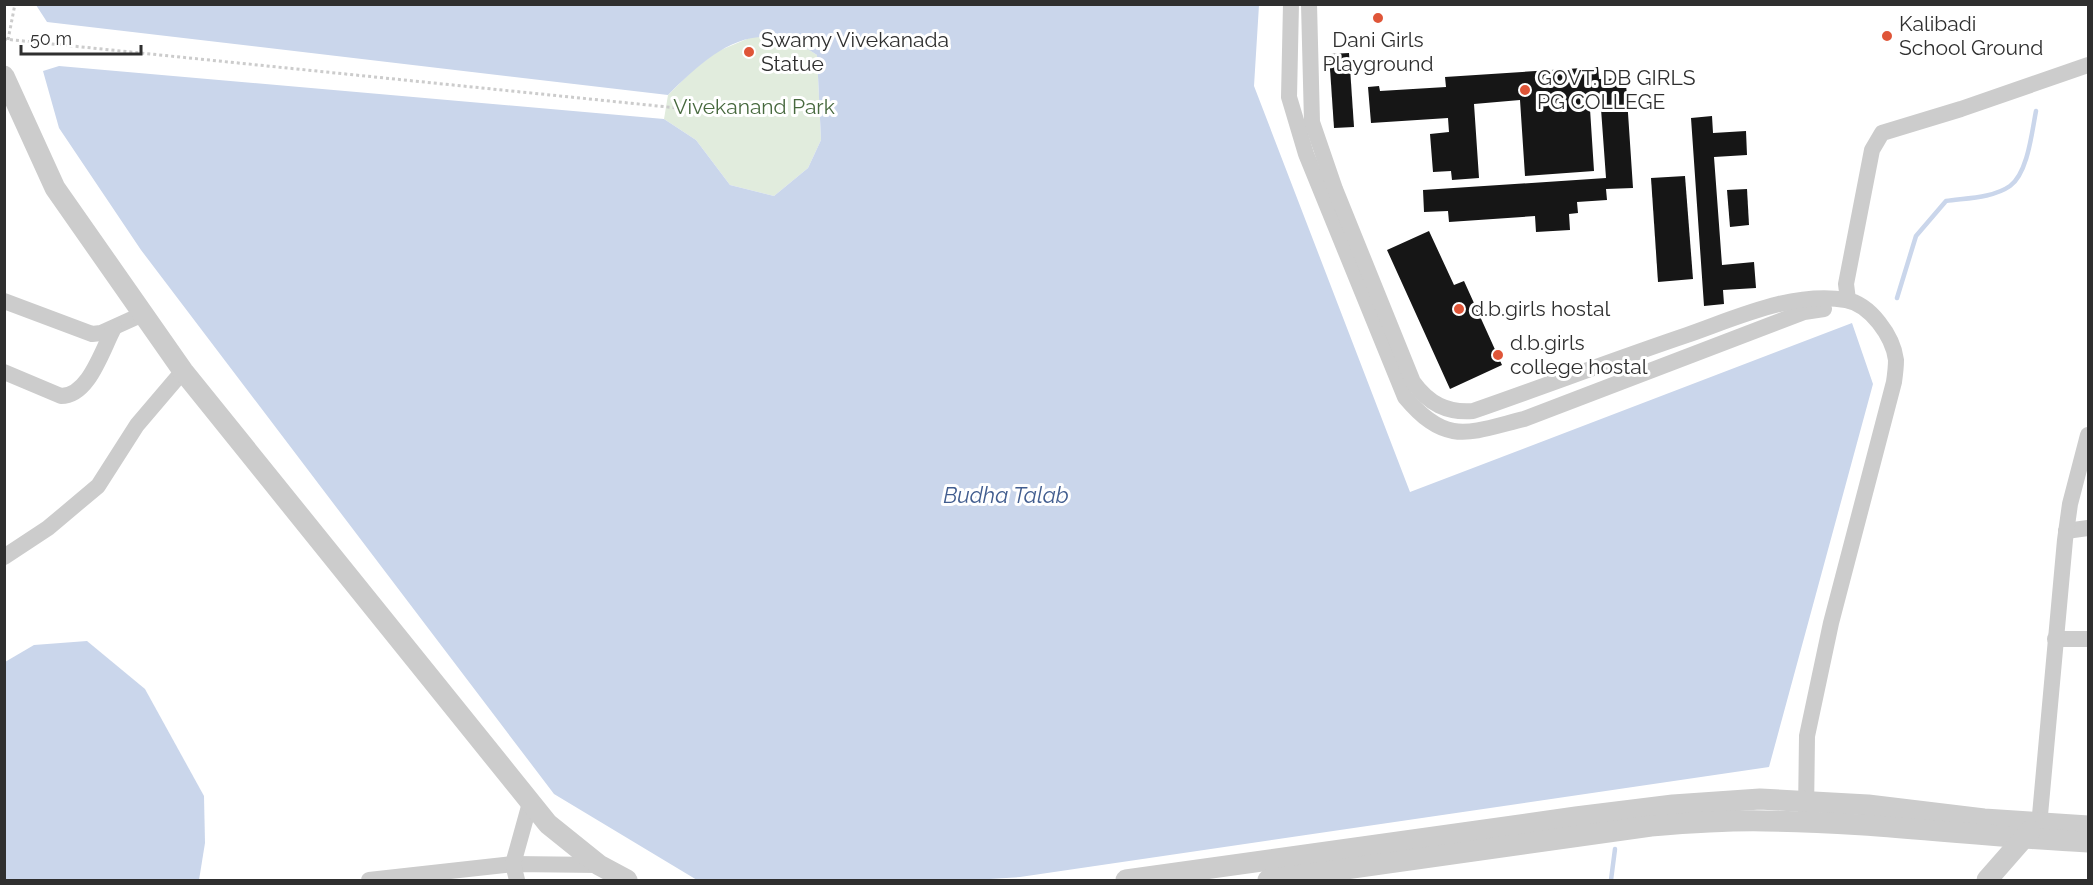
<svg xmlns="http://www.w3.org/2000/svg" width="2093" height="885" font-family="Raleway,sans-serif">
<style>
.green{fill:#e1ecdd}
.water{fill:#cad6eb}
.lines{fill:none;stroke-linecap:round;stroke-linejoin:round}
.stream{stroke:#cad6eb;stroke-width:4.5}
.building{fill:#161616}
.path{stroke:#ccc;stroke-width:3;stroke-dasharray:3 3;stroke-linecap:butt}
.minor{stroke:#ccc;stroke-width:16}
.tertiary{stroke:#ccc;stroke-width:21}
.poi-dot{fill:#df5538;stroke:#fff;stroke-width:2}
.labels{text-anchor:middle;stroke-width:6;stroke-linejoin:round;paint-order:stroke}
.poi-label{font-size:21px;fill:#2f2f2f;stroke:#fff;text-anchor:start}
.park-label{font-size:21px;fill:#47693e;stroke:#fff}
.water-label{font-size:22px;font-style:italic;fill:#405c8e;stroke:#fff}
</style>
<rect width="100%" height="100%" fill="#fff"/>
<polygon class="green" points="754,36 796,41 817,55 821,140 808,168 774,196 730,185 696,140 664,119 668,95 692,71 716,52"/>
<g class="water">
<path d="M 36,5 L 1259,5 L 1254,86 L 1410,492 L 1852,323 L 1873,384 L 1769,767 L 1020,877 L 974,880 L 697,880 L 554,794 L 141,250 L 59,128 L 43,71 L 59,66 L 664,119 L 696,140 L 730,185 L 774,196 L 808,168 L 821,140 L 817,55 C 756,13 712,51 668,95 L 47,22 Z"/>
<polygon points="87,641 145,689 204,796 205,843 199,880 5,880 5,662 34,645"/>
</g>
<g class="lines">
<g class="stream">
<path d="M 1897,298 L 1916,236 L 1946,201 C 1966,198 1993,198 2010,186 C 2028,173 2032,131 2036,111"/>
<polyline points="1611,880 1615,849"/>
</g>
</g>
<g class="building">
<polygon points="1349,53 1354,127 1334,128 1329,54"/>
<polygon points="1598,67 1599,79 1621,78 1621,83 1626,83 1633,188 1606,189 1607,200 1577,202 1578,213 1569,214 1570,230 1536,232 1535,216 1449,222 1448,211 1424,212 1423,190 1606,178 1600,95 1580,96 1581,109 1590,109 1594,171 1525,176 1520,100 1474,104 1479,178 1452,180 1451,171 1433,172 1430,134 1449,132 1448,118 1371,123 1368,87 1379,86 1380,91 1446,87 1445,77"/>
<polygon points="1712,116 1713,133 1746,131 1747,155 1714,157 1722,265 1754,262 1756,288 1723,290 1724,304 1704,306 1691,118"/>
<polygon points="1685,176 1693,279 1658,282 1651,178"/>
<polygon points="1747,189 1749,225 1730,227 1727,190"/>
<polygon points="1429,231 1454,285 1464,281 1502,365 1450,389 1387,250"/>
</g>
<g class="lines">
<g class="path">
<polyline points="4,39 697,110"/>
<polyline points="8,40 15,4"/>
</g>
<g class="minor">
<path d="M 1291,4 L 1289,97 L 1292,107 L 1306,154 L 1405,397 C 1446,446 1468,433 1524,419 L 1804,312 L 1824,309"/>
<path d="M 1309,4 L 1312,122 L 1335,189 L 1413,382 C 1429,404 1447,413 1473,411 C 1545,386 1616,359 1687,335 C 1736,318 1793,291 1846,300 C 1870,304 1893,336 1896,360 C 1896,367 1895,375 1894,382 L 1831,623 L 1807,736 L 1806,814"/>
<polyline points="1848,300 1846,284 1872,150 1882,133 1961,109 2088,65"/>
<polyline points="4,301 92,334 101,333 143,314"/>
<path d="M 4,372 L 61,396 C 89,396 102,350 114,328"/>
<polyline points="2066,531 2088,528"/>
<polyline points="4,557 48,528 98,486 137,425 183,371"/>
<polyline points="2055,639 2088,639"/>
<polyline points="2036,823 2040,815 2065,540 2070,504 2088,435"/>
<polyline points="369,880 513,864 599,865"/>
<polyline points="517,880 513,864 530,803"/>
</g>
<g class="tertiary">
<polyline points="4,76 55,188 183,371 548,824 599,865 627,880"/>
<polyline points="1126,880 1576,817 1673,805 1760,799 1868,805 1984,819 2088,826"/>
<path d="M 1268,880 L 1651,826 C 1689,823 1727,820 1765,821 C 1873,822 1981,837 2088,842"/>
<polyline points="1987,880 2030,831"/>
</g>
</g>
<g class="poi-dot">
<circle cx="1378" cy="18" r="6"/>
<circle cx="1887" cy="36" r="6"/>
<circle cx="749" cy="52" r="6"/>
<circle cx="1525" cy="90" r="6"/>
<circle cx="1459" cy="309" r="6"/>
<circle cx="1498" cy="355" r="6"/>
</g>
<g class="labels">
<g class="poi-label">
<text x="1899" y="31">Kalibadi<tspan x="1899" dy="24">School Ground</tspan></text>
<text x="761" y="47">Swamy Vivekanada<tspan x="761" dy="24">Statue</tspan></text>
<text x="1378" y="47" text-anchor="middle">Dani Girls<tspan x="1378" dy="24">Playground</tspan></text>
<text x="1537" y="85">GOVT. DB GIRLS<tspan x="1537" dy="24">PG COLLEGE</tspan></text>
<text x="1471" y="316">d.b.girls hostal</text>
<text x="1510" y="350">d.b.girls<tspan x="1510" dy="24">college hostal</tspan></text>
</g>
<g class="park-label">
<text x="754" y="114">Vivekanand Park</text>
</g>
<g class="water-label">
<text x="1006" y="503">Budha Talab</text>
</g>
</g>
<rect width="2093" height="885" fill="none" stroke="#2f2f2f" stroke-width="12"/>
<path d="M21 45v9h120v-9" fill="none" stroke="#2f2f2f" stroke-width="3"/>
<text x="30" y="45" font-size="18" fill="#2f2f2f" stroke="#ffffff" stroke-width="4.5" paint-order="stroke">50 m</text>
</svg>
